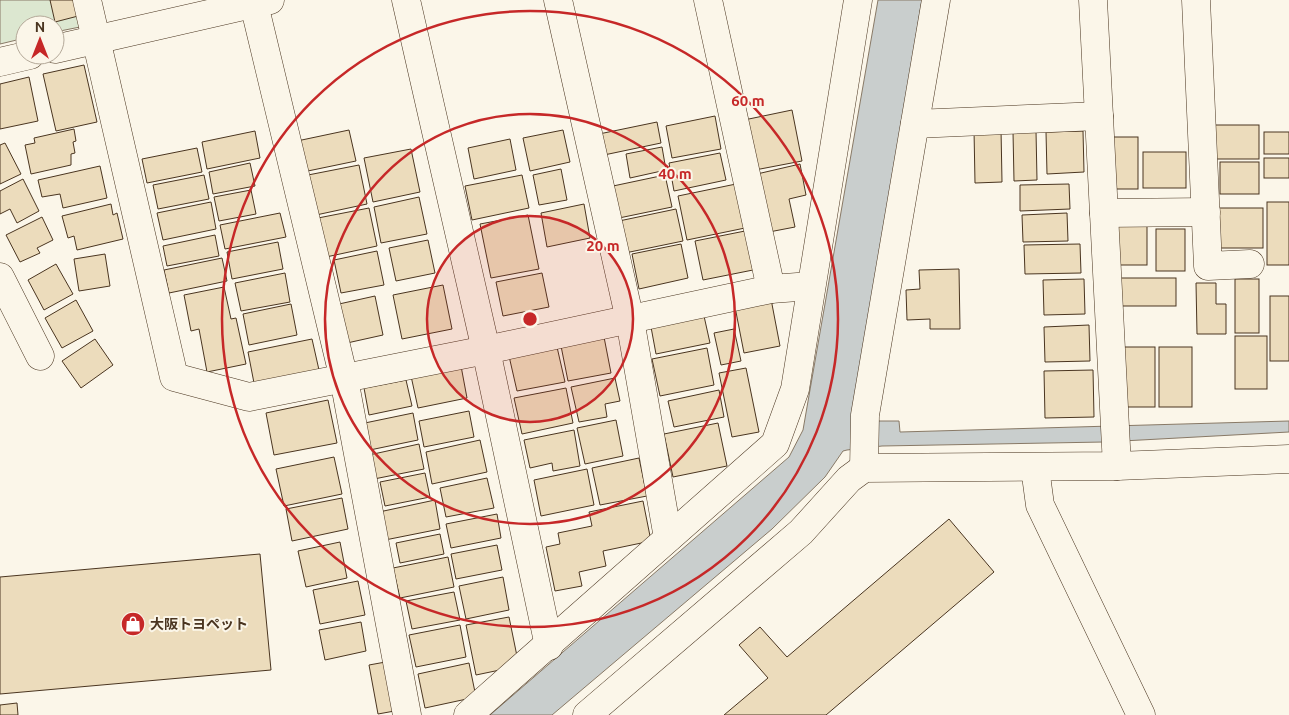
<svg xmlns="http://www.w3.org/2000/svg" width="1289" height="715" font-family="Ubuntu,'Noto Sans JP',sans-serif">
<style>
.green{fill:#dce7d0;stroke:#887966}
.water{fill:#c9cecd;stroke:#887966}
.building{fill:#ecdcbc;stroke:#4a3520}
.lines{fill:none;stroke-linecap:round;stroke-linejoin:round}
.minor-casing{stroke:#4a3520;stroke-width:29}
.minor{stroke:#fbf6e9;stroke-width:28}
.ring{fill:none;stroke:#c62828;stroke-width:2.5}
.labels{text-anchor:middle;stroke-width:4;stroke-linejoin:round;paint-order:stroke}
.poi-label{font-size:14px;font-weight:bold;fill:#4a3520;stroke:#fbf6e9;text-anchor:start}
.centre{fill:#c62828;stroke:#fbf6e9;stroke-width:2.5}
.ring-label{font-size:15px;text-anchor:middle;font-weight:bold;fill:#c62828;stroke:#fbf6e9;stroke-width:4;stroke-linejoin:round;paint-order:stroke}
</style>
<rect width="100%" height="100%" fill="#fbf6e9"/>
<polygon class="green" points="0,0 80,0 80,27 55,32 55,25 25,25 25,38 0,44"/>
<polygon class="water" points="878,0 922,0 853,421 899,421 900,432 1289,421 1289,432 1104,442 882,446 847,450 843,451 825,477 772,529 552,715 490,715 789,457 803,430"/>
<g class="building">
<polygon points="50,0 79,0 82,15 55,22"/>
<polygon points="84,65 97,122 56,131 43,74"/>
<polygon points="29,77 38,121 0,129 0,84"/>
<polygon points="792,110 802,161 755,170 744,120"/>
<polygon points="715,116 721,149 672,158 666,126"/>
<polygon points="657,122 661,143 604,155 599,134"/>
<rect x="1213" y="125" width="46" height="34"/>
<polygon points="74,129 76,141 73,142 75,153 71,154 71,165 31,174 25,145 35,143 34,138"/>
<polygon points="1001,129 1002,182 975,183 974,130"/>
<polygon points="349,130 356,161 303,172 297,141"/>
<polygon points="563,130 570,162 530,171 523,138"/>
<polygon points="255,131 260,158 207,169 202,142"/>
<polygon points="1036,131 1037,180 1014,181 1013,132"/>
<polygon points="1083,131 1084,172 1047,174 1046,132"/>
<rect x="1264" y="132" width="25" height="22"/>
<rect x="1108" y="137" width="30" height="52"/>
<polygon points="510,139 516,170 474,179 468,148"/>
<polygon points="5,143 21,174 0,184 0,145"/>
<polygon points="662,147 666,170 630,178 626,154"/>
<polygon points="197,148 202,172 147,183 142,159"/>
<polygon points="411,149 420,192 373,202 364,158"/>
<rect x="1143" y="152" width="43" height="36"/>
<polygon points="720,153 726,180 674,191 669,163"/>
<rect x="1264" y="158" width="25" height="20"/>
<rect x="1220" y="162" width="39" height="32"/>
<polygon points="250,163 255,186 213,194 209,172"/>
<polygon points="800,164 806,195 789,199 795,227 769,232 757,174"/>
<polygon points="359,165 367,204 316,215 308,175"/>
<polygon points="100,166 107,198 63,208 60,194 42,197 38,180"/>
<polygon points="561,169 567,200 539,205 533,175"/>
<polygon points="204,175 209,199 158,209 153,185"/>
<polygon points="522,175 529,208 472,220 465,186"/>
<polygon points="665,175 672,207 619,218 613,186"/>
<polygon points="23,179 39,211 17,223 10,209 0,214 0,191"/>
<polygon points="736,184 745,228 687,240 678,196"/>
<polygon points="1069,184 1070,209 1020,211 1020,185"/>
<polygon points="251,190 256,214 219,221 214,197"/>
<polygon points="419,197 427,234 381,243 374,207"/>
<polygon points="211,202 216,229 163,240 157,213"/>
<rect x="1267" y="202" width="22" height="63"/>
<polygon points="111,204 113,215 117,213 123,239 77,250 74,236 68,238 62,216"/>
<polygon points="584,204 590,238 547,247 541,213"/>
<polygon points="369,208 377,246 326,257 318,218"/>
<rect x="1217" y="208" width="46" height="40"/>
<polygon points="676,209 683,241 625,253 619,221"/>
<polygon points="280,213 286,237 225,249 220,225"/>
<polygon points="1067,213 1068,241 1023,242 1022,215"/>
<polygon points="528,215 539,269 491,278 480,224"/>
<polygon points="42,217 53,240 37,248 40,253 20,262 6,235"/>
<rect x="1115" y="221" width="32" height="44"/>
<rect x="1156" y="229" width="29" height="42"/>
<polygon points="745,231 753,270 703,280 695,241"/>
<polygon points="215,235 219,256 167,266 163,246"/>
<polygon points="428,240 435,273 396,281 389,248"/>
<polygon points="278,242 283,269 232,279 227,252"/>
<polygon points="681,244 688,278 639,289 632,254"/>
<polygon points="1080,244 1081,273 1025,274 1024,245"/>
<polygon points="377,251 384,285 341,293 334,260"/>
<polygon points="105,254 110,286 79,291 74,259"/>
<polygon points="222,258 227,281 169,293 164,270"/>
<polygon points="56,264 73,294 44,310 28,280"/>
<polygon points="959,269 960,329 930,329 930,319 907,320 906,290 920,289 919,270"/>
<polygon points="285,273 290,302 241,311 235,283"/>
<polygon points="542,273 549,307 503,316 496,282"/>
<rect x="1120" y="278" width="56" height="28"/>
<polygon points="1084,279 1085,314 1044,315 1043,280"/>
<rect x="1235" y="279" width="24" height="54"/>
<polygon points="1196,283 1216,283 1216,304 1226,304 1226,334 1197,334"/>
<polygon points="443,285 452,329 402,339 393,295"/>
<polygon points="224,287 231,319 236,318 246,364 207,372 199,329 191,331 184,295"/>
<polygon points="375,296 383,335 347,343 339,304"/>
<rect x="1270" y="296" width="19" height="65"/>
<polygon points="771,299 780,346 744,353 735,307"/>
<polygon points="76,300 93,331 62,348 45,318"/>
<polygon points="291,304 297,335 249,345 243,314"/>
<polygon points="704,316 710,343 656,354 651,327"/>
<polygon points="1089,325 1090,361 1045,362 1044,327"/>
<polygon points="734,329 741,361 721,365 714,333"/>
<rect x="1235" y="336" width="32" height="53"/>
<polygon points="604,337 611,373 568,381 561,346"/>
<polygon points="95,339 113,365 81,388 62,361"/>
<polygon points="312,339 319,370 254,383 248,352"/>
<polygon points="557,347 565,382 517,391 509,356"/>
<rect x="1124" y="347" width="31" height="60"/>
<rect x="1159" y="347" width="33" height="60"/>
<polygon points="707,348 714,385 660,396 652,359"/>
<polygon points="461,366 467,398 418,408 411,376"/>
<polygon points="746,368 759,432 732,437 719,373"/>
<polygon points="1093,370 1094,417 1045,418 1044,371"/>
<polygon points="615,378 620,401 605,404 607,417 579,422 571,387"/>
<polygon points="406,380 412,406 369,415 364,388"/>
<polygon points="566,388 573,423 522,434 514,398"/>
<polygon points="719,390 724,417 674,427 668,401"/>
<polygon points="328,400 337,443 274,455 266,413"/>
<polygon points="469,411 474,437 424,447 419,421"/>
<polygon points="413,413 418,440 365,451 360,424"/>
<polygon points="616,420 623,456 585,464 577,428"/>
<polygon points="718,423 727,466 673,477 664,434"/>
<polygon points="574,430 580,466 553,471 552,463 530,468 524,440"/>
<polygon points="480,440 487,472 432,484 426,452"/>
<polygon points="419,444 424,469 374,479 369,455"/>
<polygon points="334,457 342,494 284,506 276,469"/>
<polygon points="639,458 647,496 600,505 592,468"/>
<polygon points="587,469 594,505 541,516 534,480"/>
<polygon points="425,473 430,497 385,506 380,482"/>
<polygon points="487,478 494,508 446,517 440,488"/>
<polygon points="342,498 348,529 292,541 286,509"/>
<polygon points="435,500 440,529 385,540 379,512"/>
<polygon points="643,501 651,541 603,551 606,566 579,572 582,586 555,591 546,547 560,544 558,533 592,526 589,512"/>
<polygon points="497,514 501,538 451,548 446,524"/>
<polygon points="949,519 994,572 826,715 724,715 768,678 739,645 760,627 787,657"/>
<polygon points="440,534 444,554 400,563 396,543"/>
<polygon points="340,542 347,578 306,587 298,551"/>
<polygon points="497,545 502,570 456,579 451,554"/>
<polygon points="260,554 271,670 0,694 0,577"/>
<polygon points="448,557 454,587 400,598 393,568"/>
<polygon points="503,577 509,610 466,619 459,586"/>
<polygon points="358,581 365,615 320,624 313,590"/>
<polygon points="454,592 460,620 412,629 406,601"/>
<polygon points="509,617 519,666 476,675 466,625"/>
<polygon points="361,622 366,651 325,660 319,630"/>
<polygon points="460,625 466,657 416,667 409,635"/>
<polygon points="391,661 400,710 378,714 369,665"/>
<polygon points="469,663 476,697 425,708 418,674"/>
<polygon points="17,703 18,715 0,715 0,705"/>
</g>
<g class="lines">
<g class="minor-casing">
<g id="minor">
<polyline points="87,0 174,377 249,397 486,350 771,289 811,286"/>
<polyline points="253,0 344,379 407,715"/>
<polyline points="406,0 486,350 549,646"/>
<polyline points="558,0 630,320 668,538"/>
<polyline points="708,0 771,289"/>
<polyline points="1093,0 1117,466"/>
<polyline points="1196,0 1208,266 1250,264"/>
<polyline points="55,49 270,0"/>
<polyline points="0,62 30,55"/>
<polyline points="915,124 1099,116"/>
<polyline points="1104,213 1206,212"/>
<polyline points="0,277 40,356"/>
<polyline points="864,468 865,415 936,0"/>
<polyline points="1035,468 1040,505 1141,715"/>
<polyline points="468,715 775,444 795,389 858,0"/>
<polyline points="587,715 801,532 849,479 864,468 1117,466 1289,459"/>
</g>
</g>
<use href="#minor" class="minor"/>
</g>
<circle cx="530" cy="319" r="103" fill="#c62828" fill-opacity=".12"/>
<g class="ring">
<circle cx="530" cy="319" r="103"/>
<circle cx="530" cy="319" r="205"/>
<circle cx="530" cy="319" r="308"/>
</g>
<defs>
<g id="shop-disc" transform="scale(1.25)"><circle r="9.5" fill="#c62828" stroke="#fbf6e9"/><path d="M-5-2.5h2.3a2.7 3.5 0 0 1 5.4 0H5L5.5 6h-11ZM-1.5-2.5h3a1.5 2.3 0 0 0-3 0Z" fill="#fff"/></g>
</defs>
<g fill-rule="evenodd">
<use href="#shop-disc" x="133" y="624"/>
</g>
<g class="labels">
<g class="poi-label">
<text x="150" y="629">大阪トヨペット</text>
</g>
</g>
<circle cx="530" cy="319" r="8" class="centre"/>
<g class="ring-label">
<text x="748" y="106">60 m</text>
<text x="675" y="179">40 m</text>
<text x="603" y="251">20 m</text>
</g>
<g transform="translate(40 40)"><circle r="24" fill="#fbf6e9" stroke="#b4a999"/>
<path d="M0-4L9 19L0 12L-9 19Z" fill="#c62828"/>
<text y="-8" font-size="14" font-weight="bold" text-anchor="middle" fill="#4a3520">N</text>
</g>
</svg>
